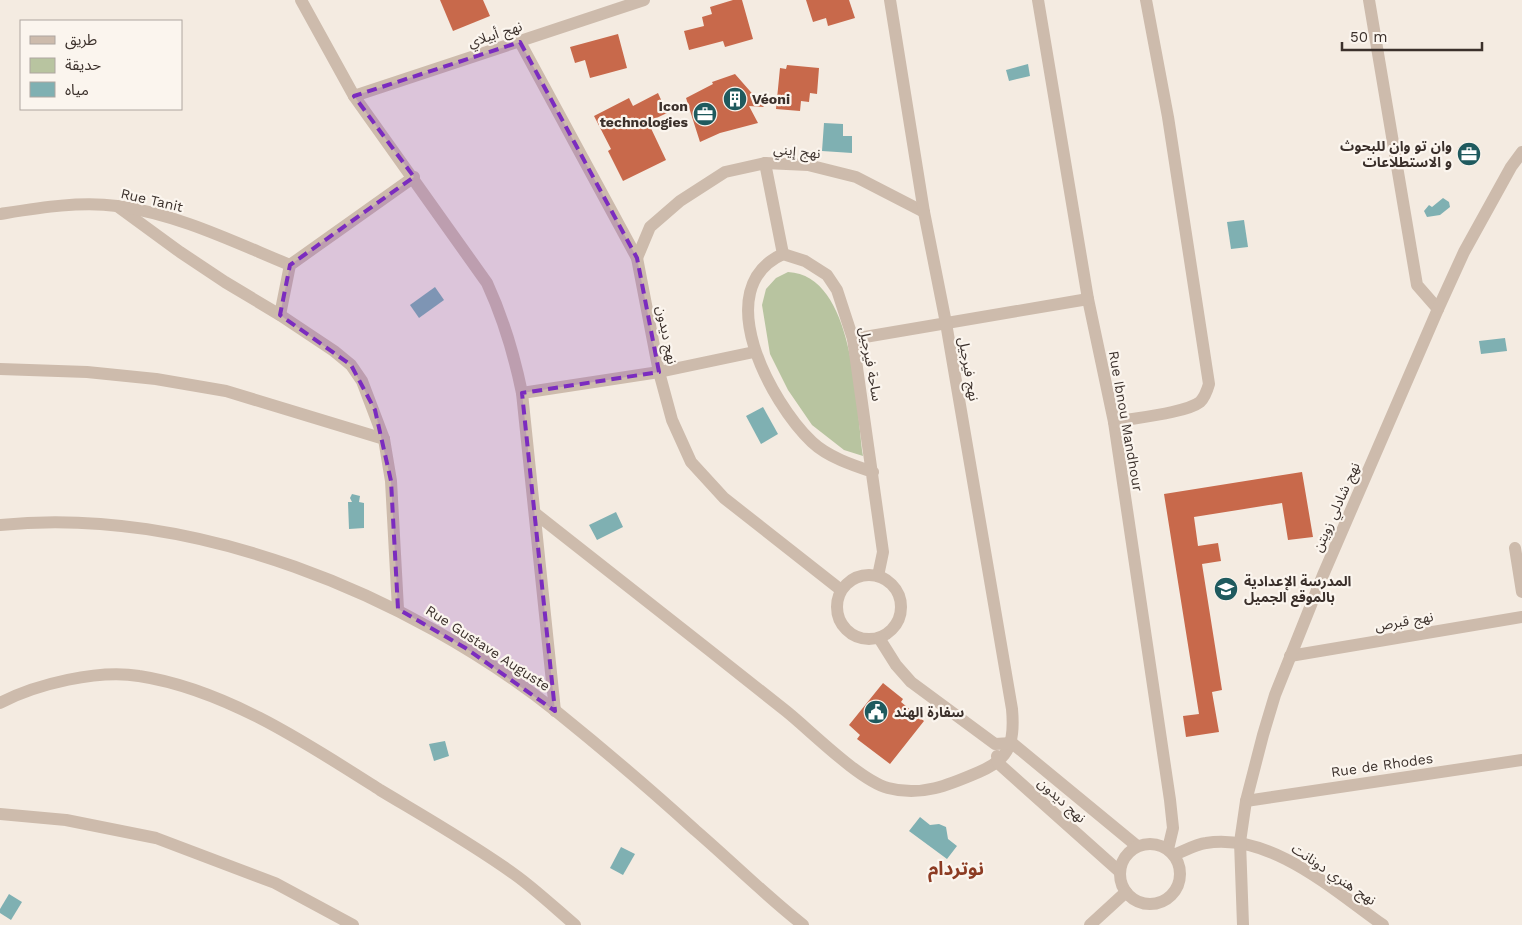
<svg xmlns="http://www.w3.org/2000/svg" width="1522" height="925" font-family="'Work Sans','Noto Sans Arabic',sans-serif">
<style>
.green{fill:#b8c4a0}
.water{fill:#7fb0b2}
.building{fill:#c8694b}
.lines{fill:none;stroke-linecap:round;stroke-linejoin:round}
.minor{stroke:#cdbbac;stroke-width:12}
.marked{fill:#7b2cbf;fill-opacity:0.2;stroke:#7b2cbf;stroke-width:4;stroke-dasharray:10 6;stroke-linejoin:round}
.labels{text-anchor:middle;stroke-width:4.5;stroke-linejoin:round;paint-order:stroke}
.street-label{font-size:14px;fill:#3b302b;stroke:#fbf5ee}
.poi-label{font-size:14px;font-weight:bold;fill:#3b302b;stroke:#fbf5ee;text-anchor:start}
.district-label{font-size:19px;font-weight:bold;fill:#8c3b22;stroke:#fbf5ee}
</style>
<rect width="100%" height="100%" fill="#f4ebe1"/>
<path class="green" d="M 788,272 C 855,275 856,406 863,456 L 844,450 L 812,425 L 788,390 L 770,354 L 762,305 L 766,289 L 776,278 Z"/>
<g class="water">
<polygon points="1028,64 1030,76 1009,81 1006,70"/>
<polygon points="824,123 843,124 843,136 852,136 852,153 822,151"/>
<polygon points="1443,198 1449,202 1450,207 1440,215 1427,217 1424,211 1429,205 1432,207"/>
<polygon points="1244,220 1248,247 1231,249 1227,222"/>
<polygon points="435,287 444,300 419,318 410,305"/>
<polygon points="1505,338 1507,351 1481,354 1479,341"/>
<polygon points="763,407 778,434 761,444 746,416"/>
<polygon points="352,494 360,496 359,502 364,503 364,528 349,529 348,502 352,502 350,498"/>
<polygon points="616,512 623,527 597,540 589,525"/>
<polygon points="445,741 449,756 434,761 429,744"/>
<polygon points="920,817 930,825 939,824 946,827 948,839 957,846 947,859 909,831"/>
<polygon points="621,847 635,854 623,875 610,868"/>
<polygon points="9,894 22,902 11,920 0,913 0,909"/>
</g>
<g class="building">
<polygon points="440,0 483,0 490,16 453,31"/>
<polygon points="733,0 742,0 753,39 725,47 723,41 689,50 684,31 704,26 702,17 712,14 710,7"/>
<polygon points="806,0 849,0 855,18 828,26 826,18 813,22"/>
<polygon points="618,34 627,68 590,78 585,60 575,63 570,47"/>
<polygon points="787,65 819,68 817,94 810,93 809,102 801,101 800,111 776,109 780,68 786,69"/>
<polygon points="735,74 764,107 749,106 758,123 720,133 700,142 686,98 713,84 712,82"/>
<polygon points="658,93 667,113 648,122 666,160 623,181 608,151 611,149 594,116 629,98 633,106"/>
<polygon points="1302,472 1313,537 1288,540 1282,503 1194,517 1198,546 1218,543 1221,561 1202,564 1222,690 1212,692 1219,732 1186,737 1183,716 1199,714 1164,494"/>
<polygon points="883,683 903,699 901,702 924,721 890,764 857,739 860,735 849,725"/>
</g>
<g class="lines">
<g class="minor">
<path d="M 301,0 L 354,96 L 487,283 C 504,320 514,354 522,393 L 555,711"/>
<polyline points="1038,0 1088,299 1114,422 1170,800 1173,828 1168,849"/>
<polyline points="1369,0 1417,285 1438,309"/>
<polyline points="520,42 637,258 659,372 672,420 691,462 724,498 841,590"/>
<polyline points="354,96 644,0"/>
<polyline points="765,163 783,254"/>
<polyline points="117,206 180,252 225,282 280,315 334,351 351,365 362,381 384,439"/>
<path d="M 0,214 C 38,208 79,201 117,206 C 178,214 234,242 290,265"/>
<polyline points="637,258 650,227 680,201 725,172 765,163 808,165 856,177 924,212"/>
<polyline points="280,315 290,265 414,177"/>
<polyline points="853,339 1088,299"/>
<polyline points="0,369 87,372 156,379 226,391 384,439 391,481 398,609"/>
<polyline points="522,393 659,372 754,352"/>
<path d="M 1114,422 C 1133,418 1186,413 1200,402 C 1205,397 1207,391 1209,384 L 1168,117 L 1146,0"/>
<path d="M 873,472 C 852,465 828,457 812,442 C 771,403 708,288 783,254 L 805,261 L 827,275 L 837,290 L 853,339 L 883,552 L 878,576"/>
<path d="M 536,514 C 620,580 703,645 786,711 C 811,731 859,780 888,788 C 921,797 949,785 979,772 C 1010,759 1015,742 1012,709 L 946,323 L 924,212 L 890,0"/>
<path d="M 0,525 C 191,505 409,594 557,712 C 604,750 650,789 695,830 C 731,861 765,895 803,925"/>
<polyline points="1515,548 1522,592"/>
<circle cx="869" cy="607" r="32"/>
<polyline points="879,638 896,665 911,682 995,744 1012,743 1137,846"/>
<polyline points="1290,656 1522,617"/>
<path d="M 0,703 C 36,684 99,669 139,676 C 225,689 308,744 380,790 C 425,817 471,843 514,874 C 535,889 555,908 575,925"/>
<polyline points="997,756 998,763 1120,872"/>
<polyline points="1246,801 1522,760"/>
<polyline points="0,814 66,820 156,838 275,883 353,925"/>
<circle cx="1150" cy="874" r="30"/>
<path d="M 1174,855 C 1184,851 1196,844 1206,843 C 1272,833 1333,890 1383,925"/>
<polyline points="1090,925 1126,892"/>
<polyline points="1243,925 1240,842 1246,801 1263,735 1275,695 1323,575 1438,309 1464,252 1511,167 1522,152"/>
</g>
</g>
<path class="marked" d="M 520,42 L 637,258 L 659,372 L 522,393 L 555,711 L 467,649 L 398,609 L 391,481 L 375,410 L 351,365 L 280,315 L 290,265 L 414,177 L 354,96 Z"/>
<defs>
<g id="building-disc" transform="scale(1.25)"><circle r="9.5" fill="#1f5a5e" stroke="#fbf5ee"/><path d="M-4-6H4V6H1V3H-1V6H-4ZM-2.5-4.3h1.7v1.8h-1.7ZM.8-4.3h1.7v1.8H.8ZM-2.5-1h1.7V.8h-1.7ZM.8-1h1.7V.8H.8Z" fill="#fff"/></g>
<g id="office-disc" transform="scale(1.25)"><circle r="9.5" fill="#1f5a5e" stroke="#fbf5ee"/><path d="M-6-3h4V-5.5h4V-3h4V5H-6ZM-1-4.5V-3h2v-1.5ZM-6 0V1H6V0Z" fill="#fff"/></g>
<g id="school-disc" transform="scale(1.25)"><circle r="9.5" fill="#1f5a5e" stroke="#fbf5ee"/><path d="M0-5L7-2L0 1L-7-2ZM-4 1L0 2.5L4 1V4Q0 6-4 4Z" fill="#fff"/></g>
<g id="civic-disc" transform="scale(1.25)"><circle r="9.5" fill="#1f5a5e" stroke="#fbf5ee"/><path d="M-.6-6.5H3V-4.5H.6V-3L4-1V1h2V6H-6V1h2V-1L-.6-3ZM-1.2 2.5V6h2.4V2.5Z" fill="#fff"/></g>
</defs>
<g fill-rule="evenodd">
<use href="#building-disc" x="735" y="99"/>
<use href="#office-disc" x="705" y="114"/>
<use href="#office-disc" x="1469" y="154"/>
<use href="#school-disc" x="1226" y="589"/>
<use href="#civic-disc" x="876" y="712"/>
</g>
<g class="labels">
<g class="street-label">
<text transform="translate(495 34) rotate(-18)" y="5">نهج أبيلاي</text>
<text transform="translate(797 151) rotate(6)" y="5">نهج إيني</text>
<text transform="translate(152 200) rotate(13)" y="5">Rue Tanit</text>
<text transform="translate(667 335) rotate(79)" y="5">نهج ديدون</text>
<text transform="translate(871 364) rotate(80)" y="5">ساحة فيرجيل</text>
<text transform="translate(969 369) rotate(80)" y="5">نهج فيرجيل</text>
<text transform="translate(1126 421) rotate(80)" y="5">Rue Ibnou Mandhour</text>
<text transform="translate(1336 507) rotate(-66)" y="5">نهج شادلي زويتن</text>
<text transform="translate(1404 621) rotate(-10)" y="5">نهج قبرص</text>
<text transform="translate(488 648) rotate(33)" y="5">Rue Gustave Auguste</text>
<text transform="translate(1382 765) rotate(-8)" y="5">Rue de Rhodes</text>
<text transform="translate(1062 800) rotate(42)" y="5">نهج ديدون</text>
<text transform="translate(1334 874) rotate(34)" y="5">نهج هنري دونانت</text>
</g>
<g class="poi-label">
<text x="752" y="104">Véoni</text>
<text x="688" y="111" text-anchor="end">Icon<tspan x="688" dy="16">technologies</tspan></text>
<text x="1452" y="151" text-anchor="end">وان تو وان للبحوث<tspan x="1452" dy="16">و الاستطلاعات</tspan></text>
<text x="1244" y="586">المدرسة الإعدادية<tspan x="1244" dy="16">بالموقع الجميل</tspan></text>
<text x="894" y="717">سفارة الهند</text>
</g>
<g class="district-label">
<text x="956" y="875">نوتردام</text>
</g>
</g>
<rect x="20" y="20" width="162" height="90" fill="#fbf5ee" stroke="#aea6a0"/>
<rect x="30" y="36" width="25" height="8" fill="#cdbbac" stroke="#aea6a0"/>
<text x="65" y="45" font-size="15" fill="#3b302b">طريق</text>
<rect x="30" y="58" width="25" height="15" fill="#b8c4a0" stroke="#aea6a0"/>
<text x="65" y="70" font-size="15" fill="#3b302b">حديقة</text>
<rect x="30" y="82" width="25" height="15" fill="#7fb0b2" stroke="#aea6a0"/>
<text x="65" y="95" font-size="15" fill="#3b302b">مياه</text>
<path d="M1342 42v8h140v-8" fill="none" stroke="#3b302b" stroke-width="2.5"/>
<text x="1350" y="42" font-size="15" fill="#3b302b" stroke="#fbf5ee" stroke-width="4" paint-order="stroke">50 m</text>
</svg>
